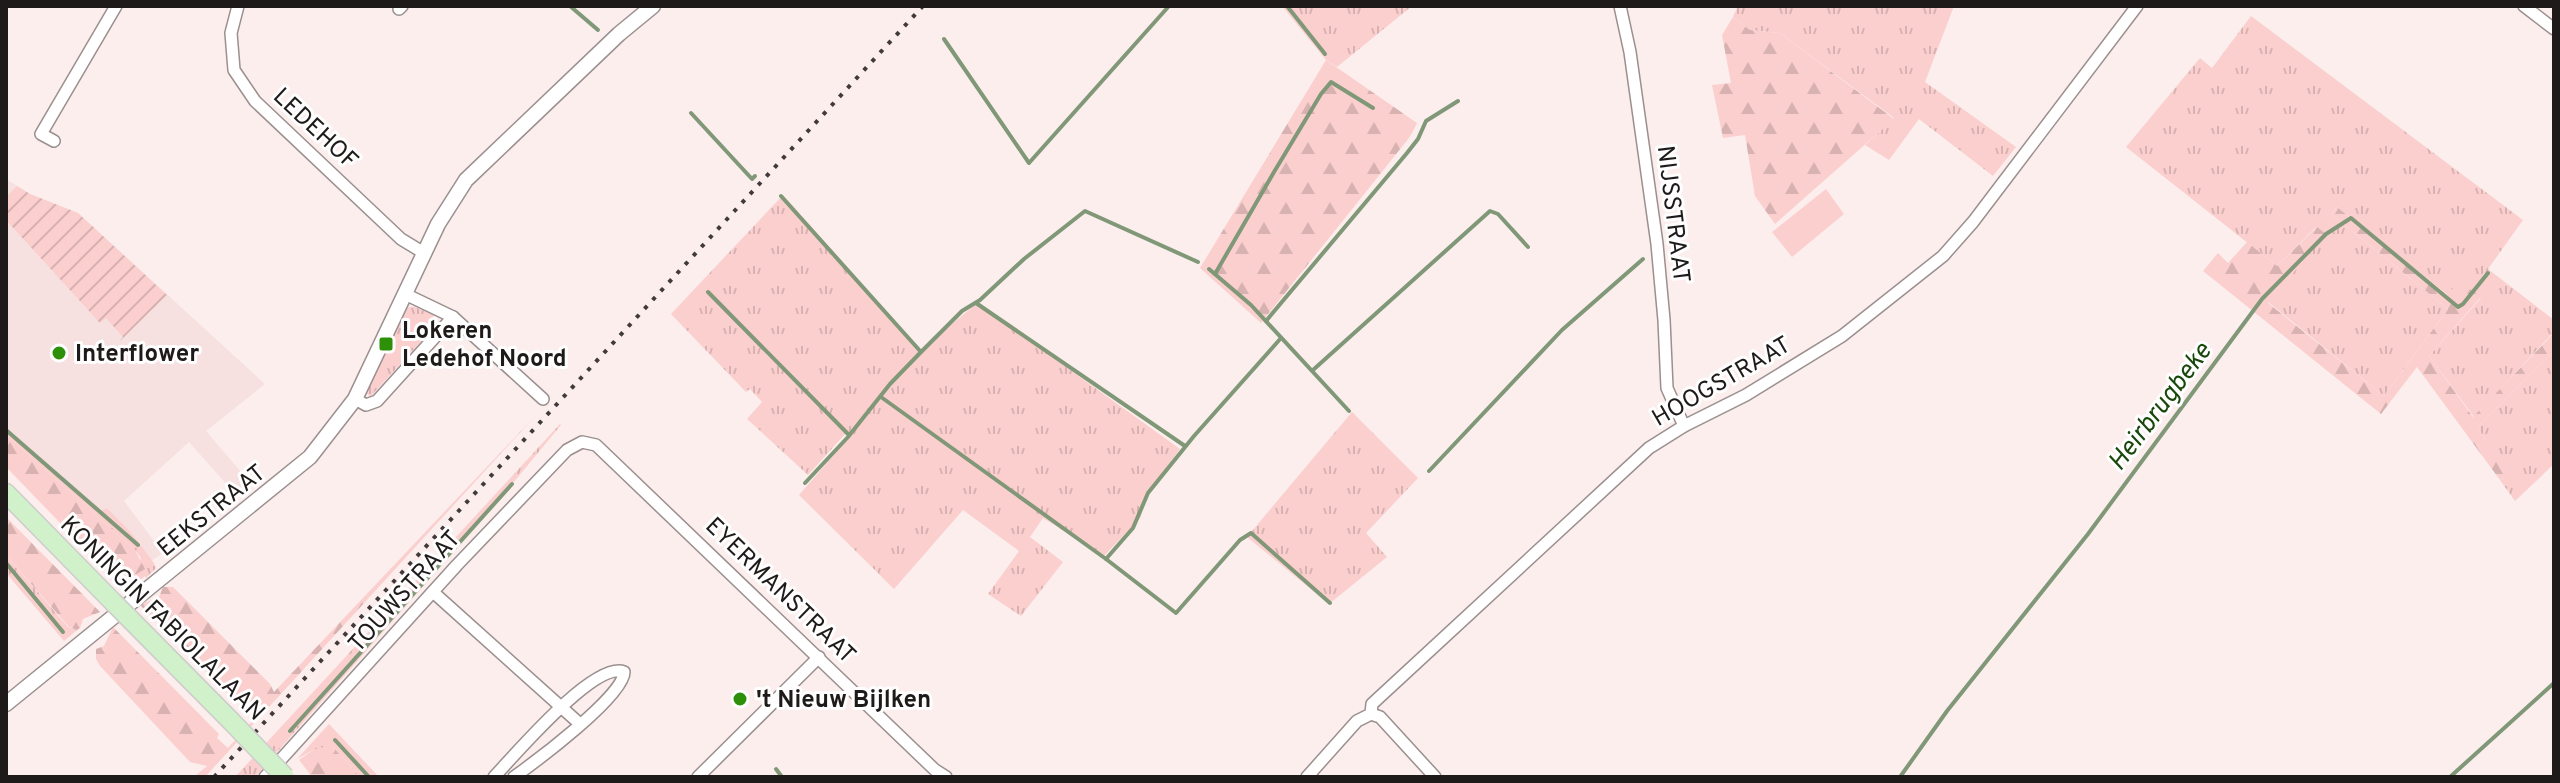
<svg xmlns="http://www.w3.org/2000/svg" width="2560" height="783" font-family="Overpass,sans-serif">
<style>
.built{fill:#f6e0e0}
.grass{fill:url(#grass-tufts)}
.forest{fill:url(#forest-firs)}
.garden{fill:url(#garden-furrows)}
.pitch{fill:#fccfcf}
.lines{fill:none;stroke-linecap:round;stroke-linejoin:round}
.stream{stroke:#809878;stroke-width:4}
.minor-casing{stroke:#9b8f8f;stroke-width:14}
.tertiary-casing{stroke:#9b8f8f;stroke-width:17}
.primary-casing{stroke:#cecdcd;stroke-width:21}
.minor{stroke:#fff;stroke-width:11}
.tertiary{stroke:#fff;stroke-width:14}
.primary{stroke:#d0f1c9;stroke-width:18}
.rail{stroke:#413a3a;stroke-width:4;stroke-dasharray:4 8;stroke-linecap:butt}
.primary-bridge-casing{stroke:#cecdcd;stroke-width:21;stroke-linecap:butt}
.primary-bridge{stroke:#d0f1c9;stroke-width:18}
.poi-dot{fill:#2e8f08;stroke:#fefefe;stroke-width:3}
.labels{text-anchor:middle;stroke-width:6;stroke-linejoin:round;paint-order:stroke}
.street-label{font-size:24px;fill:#1f1a1a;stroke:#fefefe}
.poi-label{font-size:24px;font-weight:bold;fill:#1f1a1a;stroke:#fefefe;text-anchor:start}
.water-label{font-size:26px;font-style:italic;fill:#18470a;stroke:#fefefe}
</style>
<defs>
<pattern id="grass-tufts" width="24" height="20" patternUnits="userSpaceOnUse" patternTransform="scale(2)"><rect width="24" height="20" fill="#fccfcf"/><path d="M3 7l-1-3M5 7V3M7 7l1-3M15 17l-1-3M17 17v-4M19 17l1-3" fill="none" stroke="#d8b1b1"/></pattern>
<pattern id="forest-firs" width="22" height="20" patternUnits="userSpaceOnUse" patternTransform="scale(2)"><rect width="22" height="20" fill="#fccfcf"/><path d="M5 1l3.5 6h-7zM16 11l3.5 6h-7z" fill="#d8b1b1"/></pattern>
<pattern id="garden-furrows" width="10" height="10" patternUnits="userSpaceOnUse" patternTransform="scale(2)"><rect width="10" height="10" fill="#fccfcf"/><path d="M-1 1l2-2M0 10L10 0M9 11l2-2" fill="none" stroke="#d8b1b1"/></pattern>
</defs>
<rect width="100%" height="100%" fill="#fbeeed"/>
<polygon class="built" points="6,179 30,194 78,213 265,384 206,431 252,485 237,496 189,442 124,501 163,553 151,561 129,530 107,508 102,512 6,428"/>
<g class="grass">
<polygon points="1282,6 1412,6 1337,67 1326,60"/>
<polygon points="1738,6 1954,6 1925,82 2016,147 1993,176 1919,119 1889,160 1865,145 1894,118 1780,33 1750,30 1733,17"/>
<polygon points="2251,16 2523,220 2488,269 2554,320 2554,337 2551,335 2474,417 2429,356 2481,298 2448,295 2337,207 2331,214 2448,309 2384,396 2268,302 2325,234 2316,227 2277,266 2126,147 2200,58 2212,68"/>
<polygon points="783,195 921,350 977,303 1180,449 1142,501 1141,517 1104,556 1043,518 1030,537 1063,562 1021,616 988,594 1019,551 963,510 894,589 799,495 852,434 846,433 808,475 747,419 762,402 750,389 746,392 671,314"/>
<polygon points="409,307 415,307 434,315 437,324 370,397 365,391 404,309"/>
<polygon points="2554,351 2554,464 2515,501 2500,480 2506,477 2478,427"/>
<polygon points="1352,412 1418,478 1366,533 1387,557 1329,604 1247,537"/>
<polygon points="560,424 561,425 494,506 255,777 235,777"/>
<polygon points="6,428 101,511 107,508 129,530 154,563 156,568 146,578 145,576 129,589 141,558 135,550 6,435"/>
<polygon points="6,555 68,627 77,630 64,641 6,573"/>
<polygon points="329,724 379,777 360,777 333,747 313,750 297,759"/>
</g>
<g class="forest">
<polygon points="1733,17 1750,30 1780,33 1894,119 1775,224 1755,196 1745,135 1723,138 1712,85 1731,83 1722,35"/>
<polygon points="1326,60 1417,123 1409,138 1261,323 1200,268"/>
<polygon points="2337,207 2447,295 2459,281 2481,297 2429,356 2473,417 2552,335 2554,337 2554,351 2478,427 2507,477 2500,480 2417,367 2381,414 2203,271 2218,253 2228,263 2247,242 2277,266 2317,227 2326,234 2268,303 2384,396 2448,309 2331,214"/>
<polygon points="537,414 205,777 194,777 207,766 190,762 100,666 96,659 96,649 104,646 113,627 219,734 217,738 228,748 256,717 246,706 243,708 140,605 159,597 163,587 173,587 270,684 274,692"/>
<polygon points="6,435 135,550 145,569 135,575 126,591 6,467"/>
<polygon points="6,517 100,612 83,619 80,628 77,630 69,627 6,555"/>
<polygon points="323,747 333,747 360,777 309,777 310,774 299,760 313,750"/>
</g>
<polygon class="garden" points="17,186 30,194 78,213 167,295 119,342 123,337 106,318 100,323 6,220 6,197"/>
<polygon class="pitch" points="1826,189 1844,214 1792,257 1772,232"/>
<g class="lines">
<g class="stream">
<polyline points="570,6 598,30"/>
<polyline points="1287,6 1325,54"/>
<polyline points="944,39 1029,163 1169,6"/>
<polyline points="691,113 752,179 755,176"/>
<polyline points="781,196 921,352"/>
<polyline points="1209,269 1251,305 1349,411"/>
<polyline points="1215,274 1274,172 1321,94 1331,82 1373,108"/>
<polyline points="708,292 849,435"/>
<polyline points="976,303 1185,446"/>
<polyline points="1266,321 1407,153 1418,139 1426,121 1458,101"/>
<polyline points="1281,338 1194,436 1148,493 1133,528 1106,559 1176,613 1240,540 1251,533 1330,603"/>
<polyline points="1313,370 1490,211 1498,214 1528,247"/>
<polyline points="881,397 1106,559"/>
<polyline points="6,430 138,545"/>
<polyline points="1429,471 1562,330 1643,259"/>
<polyline points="805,483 848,437 890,384 921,352 962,311 980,300 1024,259 1085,211 1198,262"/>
<polyline points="6,563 63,632"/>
<polyline points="290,731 512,484"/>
<polyline points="335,740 369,777"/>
<polyline points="776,769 782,777"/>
<polyline points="1900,777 1947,711 2088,534 2262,299 2326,234 2351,218 2458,307 2463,304 2488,273"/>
<polyline points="2450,777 2554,683"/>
</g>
<g class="minor-casing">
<g id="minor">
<polyline points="238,6 231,33 234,70 255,101 401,239 424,253"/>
<polyline points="1620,6 1630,52 1657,244 1664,320 1667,388 1684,426"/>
<polyline points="2524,6 2554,29"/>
<polyline points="399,9 402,6"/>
<polyline points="54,141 41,134 116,6"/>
<polyline points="405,294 453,317 543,399"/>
<polyline points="355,399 366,405 377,401 453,317"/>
<polyline points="433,592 580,724"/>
<polyline points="1371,714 1380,717 1435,777"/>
<polyline points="265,777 457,565 567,450 582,442 596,445 935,770 946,777"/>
<path d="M 494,777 C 514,756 595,660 624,672 C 624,696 535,762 514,777"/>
<polyline points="698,777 819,657"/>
<polyline points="1307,777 1357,721 1371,714 1372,704 1649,448 1684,426 1746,395 1842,336 1943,256 1973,222 2137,6"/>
</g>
</g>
<g class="tertiary-casing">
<polyline id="tertiary" points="6,704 310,457 355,399 438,224 466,180 619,34 653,6"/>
</g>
<g class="primary-casing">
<g id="primary">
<polyline points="6,493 113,602"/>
<polyline points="127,616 231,721"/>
</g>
</g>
<use href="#minor" class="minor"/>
<use href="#tertiary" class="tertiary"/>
<use href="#primary" class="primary"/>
<polyline class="rail" points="214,777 923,6"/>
<g class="primary-bridge-casing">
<g id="primary-bridge">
<polyline points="113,602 127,616"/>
<polyline points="231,721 285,777"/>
</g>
</g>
<use href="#primary-bridge" class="primary-bridge"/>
</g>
<g class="poi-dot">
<rect x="378" y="336" width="16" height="16" rx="4"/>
<circle cx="59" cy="353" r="8"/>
<circle cx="740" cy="699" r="8"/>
</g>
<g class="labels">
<g class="street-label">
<text transform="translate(316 128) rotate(43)" y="8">LEDEHOF</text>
<text transform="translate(1674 214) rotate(83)" y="8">NIJSSTRAAT</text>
<text transform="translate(1721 381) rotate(-30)" y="8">HOOGSTRAAT</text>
<text transform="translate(211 510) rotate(-39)" y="8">EEKSTRAAT</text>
<text transform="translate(781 590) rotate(44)" y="8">EYERMANSTRAAT</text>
<text transform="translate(404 591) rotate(-48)" y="8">TOUWSTRAAT</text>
<text transform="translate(163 618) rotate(45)" y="8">KONINGIN FABIOLALAAN</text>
</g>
<g class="poi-label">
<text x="402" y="338">Lokeren<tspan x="402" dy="28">Ledehof Noord</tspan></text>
<text x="75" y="361">Interflower</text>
<text x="756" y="707">'t Nieuw Bijlken</text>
</g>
<g class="water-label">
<text transform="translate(2159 406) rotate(-53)" y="9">Heirbrugbeke</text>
</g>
</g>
<rect width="2560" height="783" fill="none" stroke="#1f1a1a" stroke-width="16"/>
</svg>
